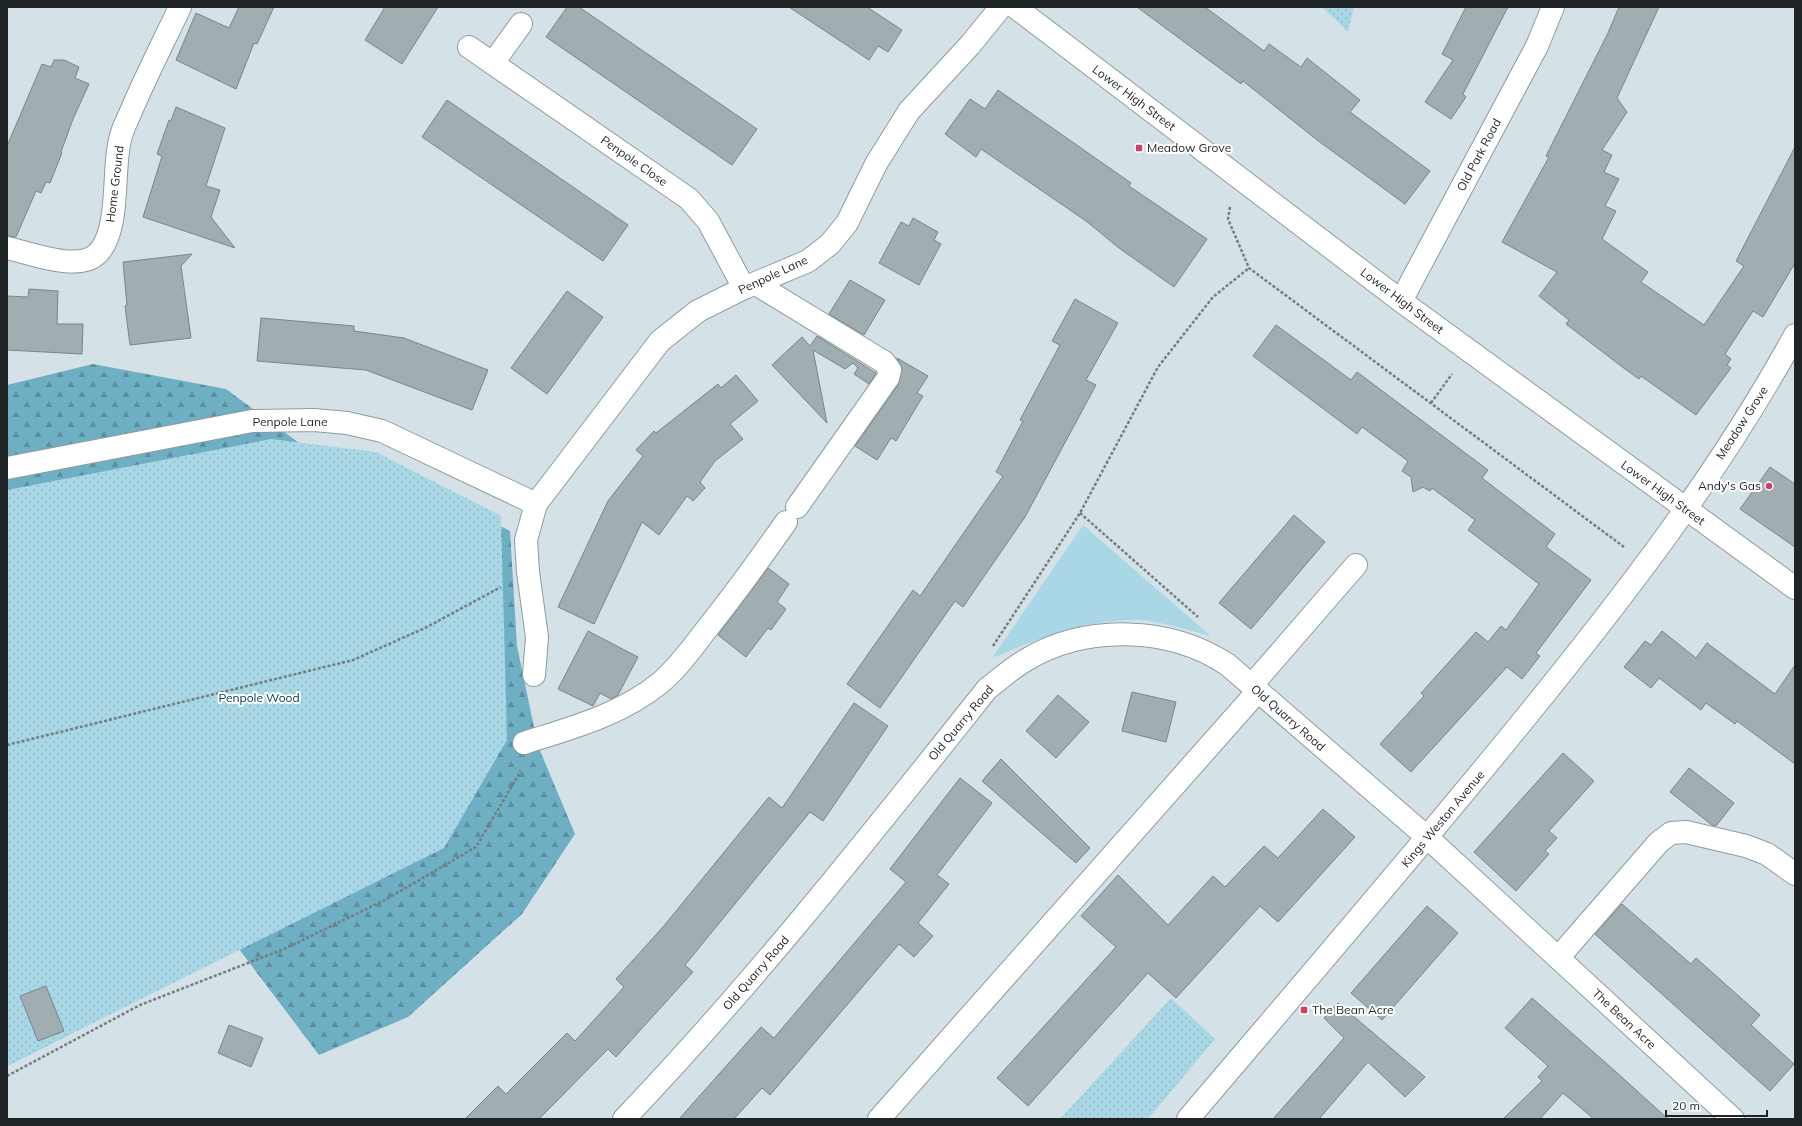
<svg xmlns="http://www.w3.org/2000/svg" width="1802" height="1126" font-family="Mulish,sans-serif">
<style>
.grass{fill:#a9d7e6}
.forest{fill:url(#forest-firs)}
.park{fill:url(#park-dots)}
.building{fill:#a0aeb2;stroke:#78868a}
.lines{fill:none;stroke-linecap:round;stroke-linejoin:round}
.minor-casing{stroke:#8e9ca1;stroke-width:24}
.major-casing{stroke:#8e9ca1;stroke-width:24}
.path{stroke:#747e81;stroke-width:2.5;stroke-dasharray:3 2;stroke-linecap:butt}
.minor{stroke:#fff;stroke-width:22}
.major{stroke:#fff;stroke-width:22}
.poi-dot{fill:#d04064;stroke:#fff;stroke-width:1.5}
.labels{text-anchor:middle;stroke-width:4;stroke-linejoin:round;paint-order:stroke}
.street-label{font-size:12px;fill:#1e2425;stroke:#fff}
.poi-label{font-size:12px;fill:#1e2425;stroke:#fff;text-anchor:start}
.park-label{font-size:12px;fill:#03404f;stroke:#fff}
</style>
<defs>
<pattern id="forest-firs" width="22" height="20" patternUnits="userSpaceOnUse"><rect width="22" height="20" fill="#6fafc3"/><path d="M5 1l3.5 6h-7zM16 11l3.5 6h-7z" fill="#5b8e9e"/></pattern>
<pattern id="park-dots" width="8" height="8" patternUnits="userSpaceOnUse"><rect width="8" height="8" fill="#a9d7e6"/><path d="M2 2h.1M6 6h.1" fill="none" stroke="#91b8c5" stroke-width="1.8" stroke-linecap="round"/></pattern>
</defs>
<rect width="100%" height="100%" fill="#d4e2e7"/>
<path class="grass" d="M 1083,525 L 1211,636 C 1191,631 1156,620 1136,620 C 1082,620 1041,638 992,658 Z"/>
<polygon class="forest" points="93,364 226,389 310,451 416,482 510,531 517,646 538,746 575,834 522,914 408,1017 319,1055 239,949 7,1066 7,385"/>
<g class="park">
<polygon points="1322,7 1354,7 1348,32"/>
<polygon points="271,439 376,452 501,516 507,740 444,848 7,1066 7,490"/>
<polygon points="1171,998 1215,1039 1148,1119 1060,1119"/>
</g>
<g class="building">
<polygon points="239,7 274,7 257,44 254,43 236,89 176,60 196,13 229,28"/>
<polygon points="385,7 438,7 402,64 365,40"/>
<polygon points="567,7 579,7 757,129 732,165 546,37"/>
<polygon points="789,7 867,7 902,30 888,52 878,46 869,60"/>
<polygon points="1137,7 1205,7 1264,51 1269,44 1301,67 1307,58 1360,100 1350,112 1430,171 1405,204 1317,140 1243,81 1241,84"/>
<polygon points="1466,7 1508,7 1463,94 1466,97 1451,119 1425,102 1453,60 1442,54"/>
<polygon points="1619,7 1659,7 1617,98 1627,112 1602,150 1612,155 1604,172 1619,179 1605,206 1616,211 1602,239 1648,272 1641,282 1704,325 1744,266 1736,261 1795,147 1795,263 1763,317 1753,311 1725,354 1731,359 1727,365 1731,368 1696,415 1641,376 1639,379 1625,369 1566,324 1569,320 1539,296 1557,272 1502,242 1549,157 1546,156 1608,33"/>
<polygon points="54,60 64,60 79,67 75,78 89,84 73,119 61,152 62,153 50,183 46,182 41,193 36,191 16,237 7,236 7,146 42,64 51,67"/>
<polygon points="998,90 1131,183 1129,186 1207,239 1174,287 1119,248 1086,221 981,149 976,157 945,134 970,99 985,109"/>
<polygon points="447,100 628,225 603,261 422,137"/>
<polygon points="176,107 225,128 206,186 220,190 211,217 235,248 143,217 162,156 157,154 169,120 171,121"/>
<polygon points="913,218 938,232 934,240 941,244 919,285 879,263 901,222 909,226"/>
<polygon points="192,254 181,266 191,338 130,345 125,306 127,305 123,262"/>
<polygon points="850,280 885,300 864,335 829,314"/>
<polygon points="29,289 58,291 57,324 83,324 82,354 7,350 7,296 28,297"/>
<polygon points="567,291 603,317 547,394 511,368"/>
<polygon points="1075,299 1118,323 1086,380 1096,385 1025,517 963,607 955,601 880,708 847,684 913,590 920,596 1003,476 996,472 1023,421 1020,420 1060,345 1052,341"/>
<polygon points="261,318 354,326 354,331 404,338 488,370 472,410 366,370 257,361"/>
<polygon points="1276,325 1351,380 1357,372 1488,470 1482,478 1555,534 1546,547 1591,580 1536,653 1540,656 1522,679 1507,667 1411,772 1380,744 1424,696 1421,693 1476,632 1488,642 1501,626 1506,630 1539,584 1468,530 1475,520 1432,488 1430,491 1423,487 1413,492 1411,477 1402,471 1408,461 1362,427 1357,434 1253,356"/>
<polygon points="817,336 876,373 869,384 854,374 858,368 853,363 845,369 813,350 827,423 772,365 802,337 810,346"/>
<polygon points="897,358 928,376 917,393 923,396 896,441 891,438 877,460 855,446 898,385 902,368"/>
<polygon points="736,375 758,401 730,424 743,439 715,461 700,482 705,488 693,501 687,496 659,535 642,522 594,624 558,607 608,501 643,456 636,450 654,431 656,433 718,384 721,388"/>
<polygon points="1770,467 1795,484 1795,547 1740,509"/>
<polygon points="1294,515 1325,542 1251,629 1219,603"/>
<polygon points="768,568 789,584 777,602 786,609 771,630 768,628 746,657 718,635"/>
<polygon points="588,631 638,657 618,695 611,699 600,693 593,706 558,689"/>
<polygon points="1662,631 1696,658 1707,643 1775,694 1795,665 1795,764 1737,721 1735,724 1706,703 1701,710 1659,678 1651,688 1624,667 1645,641 1651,645"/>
<polygon points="1132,692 1176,702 1166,742 1122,731"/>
<polygon points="1058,695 1089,722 1056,758 1026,731"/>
<polygon points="854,703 888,726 823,821 810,812 685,965 693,972 616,1057 608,1049 539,1119 465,1119 498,1086 506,1094 567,1033 575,1041 624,987 616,979 663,927 769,797 782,808"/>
<polygon points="1563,753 1594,781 1549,831 1557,838 1545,851 1549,854 1516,891 1474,852"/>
<polygon points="1001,759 1090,848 1076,863 982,781"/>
<polygon points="1689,768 1734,803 1716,826 1712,825 1670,792"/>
<polygon points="960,778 992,803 937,875 949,884 918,923 933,936 914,957 899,944 770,1095 762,1088 734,1119 679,1119 761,1027 774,1038 906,882 890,869"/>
<polygon points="1323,809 1355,837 1278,922 1260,906 1176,998 1148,973 1028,1106 997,1078 1116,947 1081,916 1118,875 1168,925 1213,876 1225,887 1264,846 1278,858"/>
<polygon points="1622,904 1691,964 1696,958 1760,1015 1751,1025 1794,1064 1770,1091 1595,934"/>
<polygon points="1427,906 1458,933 1382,1020 1351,993"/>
<polygon points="46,986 64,1031 38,1041 20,996"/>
<polygon points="1532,998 1615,1071 1668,1119 1594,1119 1563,1093 1540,1119 1503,1119 1542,1081 1538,1077 1548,1066 1505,1028"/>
<polygon points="1338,1003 1425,1077 1405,1097 1368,1062 1319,1119 1273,1119 1344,1038 1324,1018"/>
<polygon points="229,1025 263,1038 251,1067 218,1053"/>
</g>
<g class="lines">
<g class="minor-casing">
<g id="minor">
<polyline points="469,47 689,199 708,221 744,288"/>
<polyline points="493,63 521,24"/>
<path d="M 7,248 C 30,253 78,272 97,254 C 121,231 112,170 120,140 C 122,129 128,119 132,109 C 147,74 164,41 180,7"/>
<polyline points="756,284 884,362 890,370 888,378 797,507"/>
<polyline points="1401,301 1537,46 1553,7"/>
<polyline points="7,468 252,421 314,420 347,423 382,431 536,504"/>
<polyline points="534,675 537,637 528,572 526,540 536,504 660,341 698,311 744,288 808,261 830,244 847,223 876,164 909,111 970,45 1001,7"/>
<polyline points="1252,685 1356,565"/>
<path d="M 524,743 C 571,728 621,715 660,683 C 678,668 692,648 706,630 C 734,595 760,559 786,522"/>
<polyline points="1558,958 1659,842 1671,833 1686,832 1746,846 1767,854 1795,874"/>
<path d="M 624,1119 C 754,983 870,836 987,689 C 1000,679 1012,668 1026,660 C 1086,624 1170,626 1228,665 L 1428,838 L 1733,1119"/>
<polyline points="879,1119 1258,691"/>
<path d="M 1188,1119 C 1300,987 1413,856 1522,722 C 1622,599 1719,474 1795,335"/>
</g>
</g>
<g class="major-casing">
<polyline id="major" points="1015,7 1401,301 1795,588"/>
</g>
<g class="path">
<polyline points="1230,207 1228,219 1249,268 1624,547"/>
<polyline points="1431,403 1452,374"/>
<polyline points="1080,513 1198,617"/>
<polyline points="993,646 1080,513 1158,367 1213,297 1249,268"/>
<polyline points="7,745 353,660 425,628 501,587"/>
<polyline points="7,1076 140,1005 284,949 385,900 476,847 519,774 520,770"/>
</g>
<use href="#minor" class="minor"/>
<use href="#major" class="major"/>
</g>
<g class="poi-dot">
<rect x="1135" y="144" width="8" height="8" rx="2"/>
<circle cx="1769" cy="486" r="4"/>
<rect x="1300" y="1006" width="8" height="8" rx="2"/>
</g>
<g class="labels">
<g class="street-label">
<text transform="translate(1134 98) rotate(37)" y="4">Lower High Street</text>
<text transform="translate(1479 155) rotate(-62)" y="4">Old Park Road</text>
<text transform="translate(634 161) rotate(35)" y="4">Penpole Close</text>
<text transform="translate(115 184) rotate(-83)" y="4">Home Ground</text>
<text transform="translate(773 275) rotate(-25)" y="4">Penpole Lane</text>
<text transform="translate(1402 301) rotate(37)" y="4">Lower High Street</text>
<text x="290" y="426">Penpole Lane</text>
<text transform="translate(1742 423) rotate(-57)" y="4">Meadow Grove</text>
<text transform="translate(1663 493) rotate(36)" y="4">Lower High Street</text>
<text transform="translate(1288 718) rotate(41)" y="4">Old Quarry Road</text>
<text transform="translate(961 723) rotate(-50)" y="4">Old Quarry Road</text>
<text transform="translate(1443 819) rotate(-50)" y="4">Kings Weston Avenue</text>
<text transform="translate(756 973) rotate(-49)" y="4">Old Quarry Road</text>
<text transform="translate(1624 1019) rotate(43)" y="4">The Bean Acre</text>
</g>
<g class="poi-label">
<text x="1147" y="152">Meadow Grove</text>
<text x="1761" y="490" text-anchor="end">Andy's Gas</text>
<text x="1312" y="1014">The Bean Acre</text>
</g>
<g class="park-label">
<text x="259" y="702">Penpole Wood</text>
</g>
</g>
<rect width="1802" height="1126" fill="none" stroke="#1e2425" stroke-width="16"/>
<path d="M1666 1110v6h101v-6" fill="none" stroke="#1e2425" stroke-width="2"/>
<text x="1672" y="1110" font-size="12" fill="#1e2425" stroke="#ffffff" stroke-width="3" paint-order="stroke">20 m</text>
</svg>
